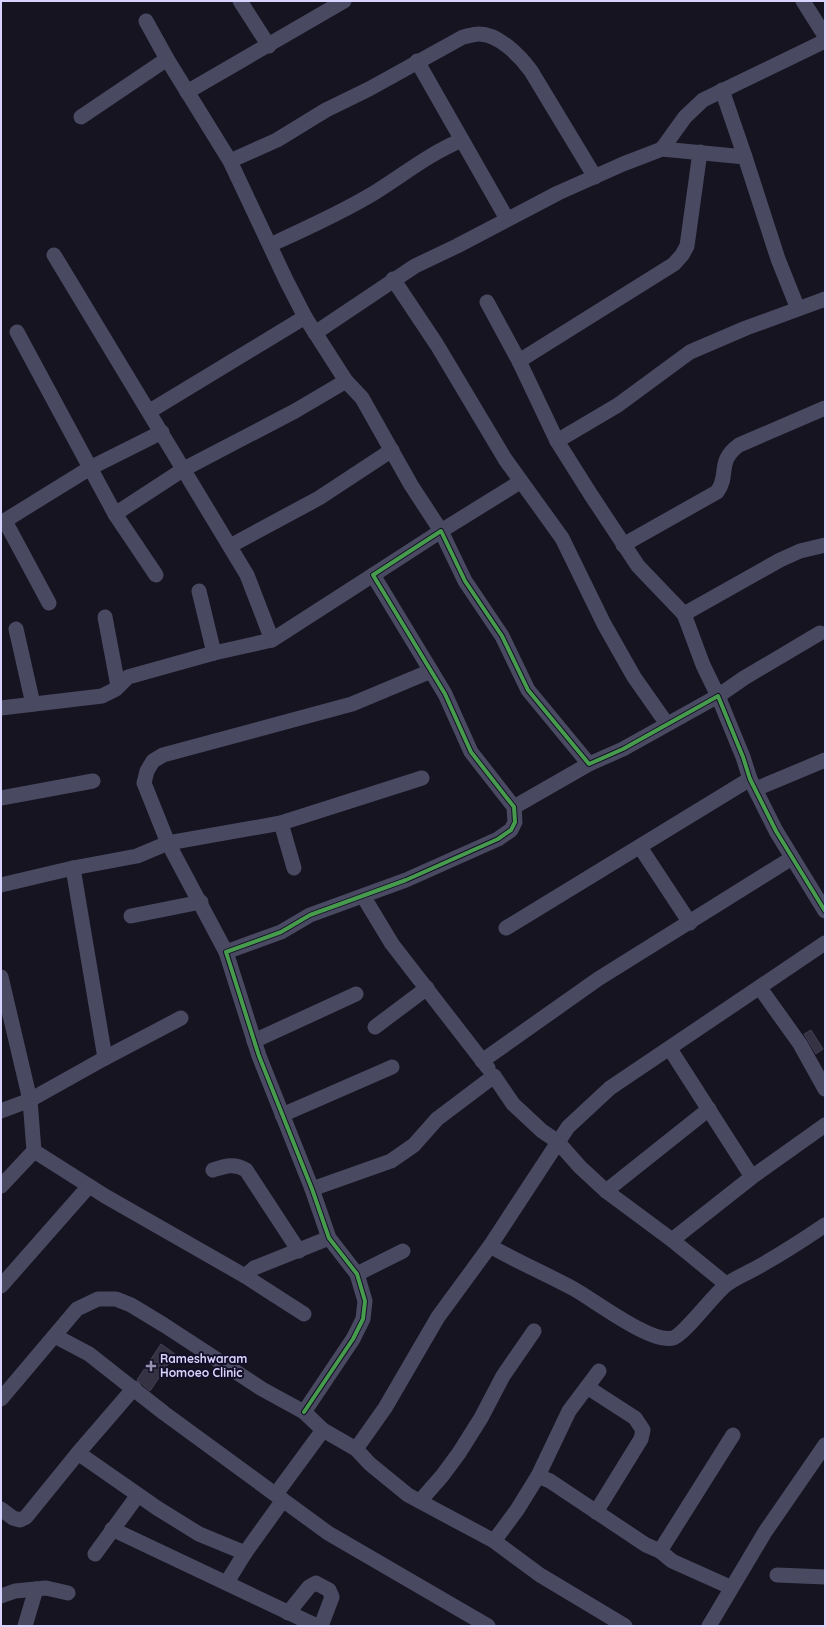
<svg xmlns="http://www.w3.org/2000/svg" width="826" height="1627" font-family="Quicksand,sans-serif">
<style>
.building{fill:#343243;stroke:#433f54}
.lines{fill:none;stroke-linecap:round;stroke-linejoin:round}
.minor{stroke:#4a4962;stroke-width:15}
.cycleway-casing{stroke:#130f26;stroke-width:6}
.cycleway{stroke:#469c4c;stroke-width:4}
.poi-dot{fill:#9591b1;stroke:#130f26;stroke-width:1.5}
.labels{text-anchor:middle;stroke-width:4;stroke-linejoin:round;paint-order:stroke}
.poi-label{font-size:12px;font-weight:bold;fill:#d9d4ff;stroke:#130f26;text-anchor:start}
</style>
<rect width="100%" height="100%" fill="#161421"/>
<g class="building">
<polygon points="811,1030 823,1049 816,1054 804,1034"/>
<polygon points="161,1344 175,1354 150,1391 137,1380"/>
</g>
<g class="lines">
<g class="minor">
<polyline points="240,1 269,46"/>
<polyline points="803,1 825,36"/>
<polyline points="146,21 167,59 230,161 286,280 305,317 346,381 362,398 411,485 441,531 520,482"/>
<polyline points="417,61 507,219"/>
<polyline points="722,90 745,157"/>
<polyline points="187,92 344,1"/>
<polyline points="81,117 167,59"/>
<polyline points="662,149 685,117 703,100 825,41"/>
<path d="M 230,161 L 277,140 L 326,110 L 369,89 L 463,37 C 468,36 474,34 479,34 C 499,34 520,56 531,71 L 595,177"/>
<path d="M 270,245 C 305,229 341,213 374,193 C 403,175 430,153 462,140"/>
<polyline points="54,255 247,575 272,640"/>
<polyline points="393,279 437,345 505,459 562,538 604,624 634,677 667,724"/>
<polyline points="487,302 519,361 557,441 591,495 638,566 684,614 780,560 800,551 825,545"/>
<polyline points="798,309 825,299"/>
<polyline points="17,332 115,514 184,469 295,411 346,381"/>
<polyline points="315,333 415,266 457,246 558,193 623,164 662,149 745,157 778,259 798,309 746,328 690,352 618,405 557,441"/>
<polyline points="519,361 674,264 682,255 687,246 700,152"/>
<polyline points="150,411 305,317"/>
<polyline points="115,514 156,575"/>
<polyline points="5,521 49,603"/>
<polyline points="1,523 90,468 162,432"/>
<path d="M 623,545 L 717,492 C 730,474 716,462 739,445 L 825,408"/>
<polyline points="230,546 319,498 392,450"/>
<polyline points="199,591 214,653"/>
<polyline points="684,614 703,665 718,696 744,678 820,633"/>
<polyline points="105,617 118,686"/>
<polyline points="16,629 33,704"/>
<polyline points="1,708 102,696 116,689 128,677 214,653 272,640 373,575"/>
<polyline points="756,789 825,760"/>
<polyline points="1,798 93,781"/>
<polyline points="514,807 589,764"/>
<polyline points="281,823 294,868"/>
<polyline points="640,847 690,923"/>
<polyline points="1,885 73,868 137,856 168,843 281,823 422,778"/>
<polyline points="363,896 392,944 488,1068"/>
<polyline points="131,916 201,902"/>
<polyline points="506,928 750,779"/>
<polyline points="226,952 168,843 144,783 147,771 153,761 163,755 352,704 431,671"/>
<polyline points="1,977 30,1100 105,1058 73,868"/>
<polyline points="760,988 800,1044 825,1089"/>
<polyline points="375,1027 427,988"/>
<polyline points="254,1041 356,994"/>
<polyline points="670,1049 752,1177"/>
<polyline points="105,1058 181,1018"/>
<polyline points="482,1061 598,979 792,858"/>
<polyline points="1,1111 30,1100 34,1151"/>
<polyline points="282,1115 392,1067"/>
<path d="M 213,1170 C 226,1166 234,1163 246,1170 L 299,1251"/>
<polyline points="1,1186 34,1151 105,1196 245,1276 254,1268 329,1238"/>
<polyline points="312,1189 391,1161 414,1145 437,1119 494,1076 513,1104 542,1131 557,1141 580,1167 606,1191 672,1240 752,1177 825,1125"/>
<polyline points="606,1191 709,1109"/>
<polyline points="672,1240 726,1284"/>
<path d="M 490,1246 C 518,1262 546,1274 574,1289 C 594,1300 651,1344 673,1338 C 684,1335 714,1294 726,1285 C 736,1277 748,1273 758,1267 C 781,1254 803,1240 825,1225"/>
<polyline points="357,1274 403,1251"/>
<polyline points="245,1276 304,1314"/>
<polyline points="1,1286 89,1186"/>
<polyline points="55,1336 89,1354 164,1413 328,1533 488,1626"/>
<polyline points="587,1387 635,1418 643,1430 641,1439 596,1512"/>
<polyline points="134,1388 78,1453 157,1508 199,1534 245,1553 283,1500"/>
<polyline points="1,1399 77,1309 98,1299 116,1299 131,1305 164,1325 262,1389 304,1412 323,1430 356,1449 385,1408 438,1317 490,1246 568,1127 610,1088 825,943"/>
<polyline points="304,1412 353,1339 363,1319 365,1301 357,1274 329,1238 312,1189 259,1056 226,952 281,932 310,915 406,880 498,839 511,830 515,822 514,807 471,752 445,694 373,575 441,531 465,581 502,636 528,690 589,764 623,749 718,696 743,757 750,779 776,831 825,911"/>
<polyline points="356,1449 370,1464 408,1495 494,1541 540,1575 625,1626"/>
<polyline points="538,1476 550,1481 646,1545 660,1551 672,1561 730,1587"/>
<polyline points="276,1494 323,1430"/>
<polyline points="420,1501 442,1476 459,1453 481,1418 503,1376 534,1331"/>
<polyline points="1,1509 13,1518 20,1520 26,1517 78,1453"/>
<polyline points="112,1529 317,1626"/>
<polyline points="494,1541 517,1510 538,1476 569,1411 599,1371"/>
<polyline points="660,1551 733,1435"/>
<polyline points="95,1554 138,1495"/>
<polyline points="777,1575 825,1577"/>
<polyline points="227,1582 245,1553"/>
<polyline points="1,1596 15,1591 46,1588 68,1593"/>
<polyline points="288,1613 309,1587 316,1583 329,1590 332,1597 321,1626"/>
<polyline points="25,1626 36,1589"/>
<polyline points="709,1626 765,1532 825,1445"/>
</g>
<g class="cycleway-casing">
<polyline id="cycleway" points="304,1412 353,1339 363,1319 365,1301 357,1274 329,1238 312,1189 259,1056 226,952 281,932 310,915 406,880 498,839 511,830 515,822 514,807 471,752 445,694 373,575 441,531 465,581 502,636 528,690 589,764 623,749 718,696 743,757 750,779 776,831 825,911"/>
</g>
<use href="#cycleway" class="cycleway"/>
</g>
<path class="poi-dot" d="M149 1360h4v4h4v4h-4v4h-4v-4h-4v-4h4z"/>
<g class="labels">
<g class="poi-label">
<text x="160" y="1363">Rameshwaram<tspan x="160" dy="14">Homoeo Clinic</tspan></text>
</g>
</g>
<rect width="826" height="1627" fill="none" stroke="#d9d4ff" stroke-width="4"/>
</svg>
